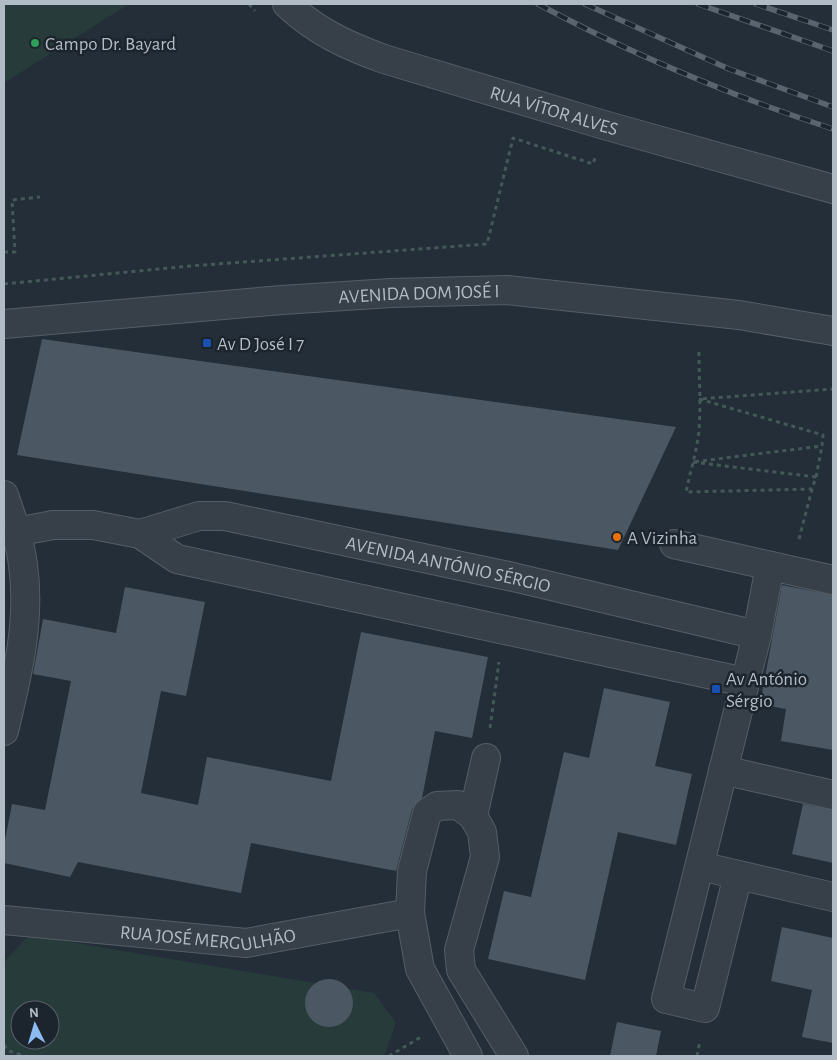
<svg xmlns="http://www.w3.org/2000/svg" width="837" height="1060" font-family="'Alegreya Sans',sans-serif">
<style>
.green{fill:#263b3a;fill-rule:evenodd}
.building{fill:#4b5864}
.lines{fill:none;stroke-linecap:round;stroke-linejoin:round}
.minor-casing{stroke:#545e66;stroke-width:30}
.tertiary-casing{stroke:#545e66;stroke-width:30}
.path{stroke:#455858;stroke-width:3;stroke-dasharray:4 4;stroke-linecap:butt}
.minor{stroke:#374049;stroke-width:28}
.tertiary{stroke:#374049;stroke-width:28}
.rail-casing{stroke:#59646f;stroke-width:5.5}
.rail{stroke:#1c252d;stroke-width:4;stroke-dasharray:11;stroke-linecap:butt}
.leisure-dot{fill:#2e9e5b;stroke:#1c252d;stroke-width:2}
.transit-dot{fill:#1a4fb4;stroke:#1c252d;stroke-width:2}
.food-dot{fill:#e8710a;stroke:#1c252d;stroke-width:2}
.labels{text-anchor:middle;stroke-width:5;stroke-linejoin:round;paint-order:stroke}
.poi-label{font-size:19px;fill:#b1bbc5;stroke:#1c252d;text-anchor:start}
.street-label{font-size:19px;fill:#b1bbc5;stroke:#1c252d}
</style>
<rect width="100%" height="100%" fill="#232e38"/>
<g class="green">
<polygon points="4,4 129,4 4,83"/>
<path d="M 29,935 L 374,993 L 396,1023 L 384,1056 L 4,1056 L 4,962 ZM 20,1010 L 50,1010 L 50,1040 L 20,1040 Z"/>
</g>
<g class="building">
<polygon points="42,339 676,427 618,550 17,455"/>
<polygon points="782,585 833,595 833,750 781,741 786,709 760,704"/>
<polygon points="125,587 205,602 186,696 161,691 141,793 198,805 207,757 331,781 361,632 488,657 472,738 435,731 422,798 412,809 396,871 251,843 241,893 78,862 70,877 4,863 4,845 12,804 45,810 71,681 33,674 43,619 116,633"/>
<polygon points="604,688 670,702 655,766 692,774 676,845 618,832 585,980 488,959 504,891 531,897 564,752 589,758"/>
<polygon points="803,804 833,810 833,863 792,854"/>
<polygon points="782,927 833,938 833,1043 802,1037 812,990 771,981"/>
<circle cx="329" cy="1003" r="24"/>
<polygon points="617,1022 661,1031 656,1056 610,1056"/>
</g>
<g class="lines">
<g class="minor-casing">
<g id="minor">
<path id="s1" d="M 287,4 C 315,31 348,46 384,59 L 604,125 L 833,189"/>
<path d="M 4,495 C 12,518 20,541 23,565 C 31,621 17,677 4,731"/>
<polyline points="16,532 53,525 93,525 140,534 177,559 745,682"/>
<path id="s2" d="M 140,534 L 199,516 L 225,516 L 513,577 L 757,635"/>
<polyline points="674,544 833,580"/>
<polyline points="723,770 833,795"/>
<polyline points="473,816 486,758"/>
<polyline points="700,866 833,897"/>
<polyline points="738,875 705,1008 666,999 757,635 770,566"/>
<path id="s3" d="M 4,920 L 246,943 L 410,913"/>
<polyline points="468,1056 420,969 410,913 412,871 427,813 437,806 458,805 473,816 482,832 485,857 459,950 461,970 514,1056"/>
</g>
</g>
<g class="tertiary-casing">
<g id="tertiary">
<path id="s4" d="M 4,324 L 282,300 L 391,293 L 507,290 L 739,315 L 833,331"/>
</g>
</g>
<g class="path">
<polyline points="249,4 255,11"/>
<polyline points="4,252 15,252 12,200 40,197"/>
<polyline points="4,284 190,266 487,244 513,138 593,164 596,155"/>
<path d="M 699,352 C 699,378 701,405 699,430 C 697,451 690,472 686,492 L 812,489 L 816,477 L 692,462 L 822,446 L 823,435 L 699,399 L 833,389"/>
<polyline points="816,477 822,446"/>
<polyline points="799,539 812,489"/>
<polyline points="490,728 499,662"/>
<polyline points="4,1045 9,1051 25,1056"/>
<polyline points="389,1056 421,1037"/>
<polyline points="697,1056 700,1040"/>
</g>
<use href="#minor" class="minor"/>
<use href="#tertiary" class="tertiary"/>
<g class="rail-casing">
<g id="rail">
<path d="M 538,4 C 631,54 732,96 833,129"/>
<polyline points="585,4 729,69 833,107"/>
<polyline points="698,4 833,51"/>
<polyline points="756,4 833,30"/>
</g>
</g>
<use href="#rail" class="rail"/>
</g>
<circle class="leisure-dot" cx="35" cy="43" r="5"/>
<g class="transit-dot">
<rect x="202" y="338" width="10" height="10" rx="2.5"/>
<rect x="711" y="684" width="10" height="10" rx="2.5"/>
</g>
<circle class="food-dot" cx="617" cy="537" r="5"/>
<g class="labels">
<g class="poi-label">
<text x="45" y="50">Campo Dr. Bayard</text>
<text x="217" y="350">Av D José I 7</text>
<text x="627" y="544">A Vizinha</text>
<text x="726" y="685">Av António<tspan x="726" dy="22">Sérgio</tspan></text>
</g>
<g class="street-label">
<text dy="7" stroke="none"><textPath href="#s1" startOffset="290">RUA VÍTOR ALVES</textPath></text>
<text dy="7" stroke="none"><textPath href="#s4" startOffset="416">AVENIDA DOM JOSÉ I</textPath></text>
<text dy="7" stroke="none"><textPath href="#s2" startOffset="316">AVENIDA ANTÓNIO SÉRGIO</textPath></text>
<text dy="7" stroke="none"><textPath href="#s3" startOffset="205">RUA JOSÉ MERGULHÃO</textPath></text>
</g>
</g>
<rect width="837" height="1060" fill="none" stroke="#b1bbc5" stroke-width="10"/>
<g transform="translate(35 1025) rotate(355)"><circle r="24" fill="#1c252d" stroke="#58616a"/>
<path d="M0-4L9 19L0 12L-9 19Z" fill="#8bbbf0"/>
<text y="-8" font-size="14" font-weight="bold" text-anchor="middle" fill="#b1bbc5">N</text>
</g>
</svg>
